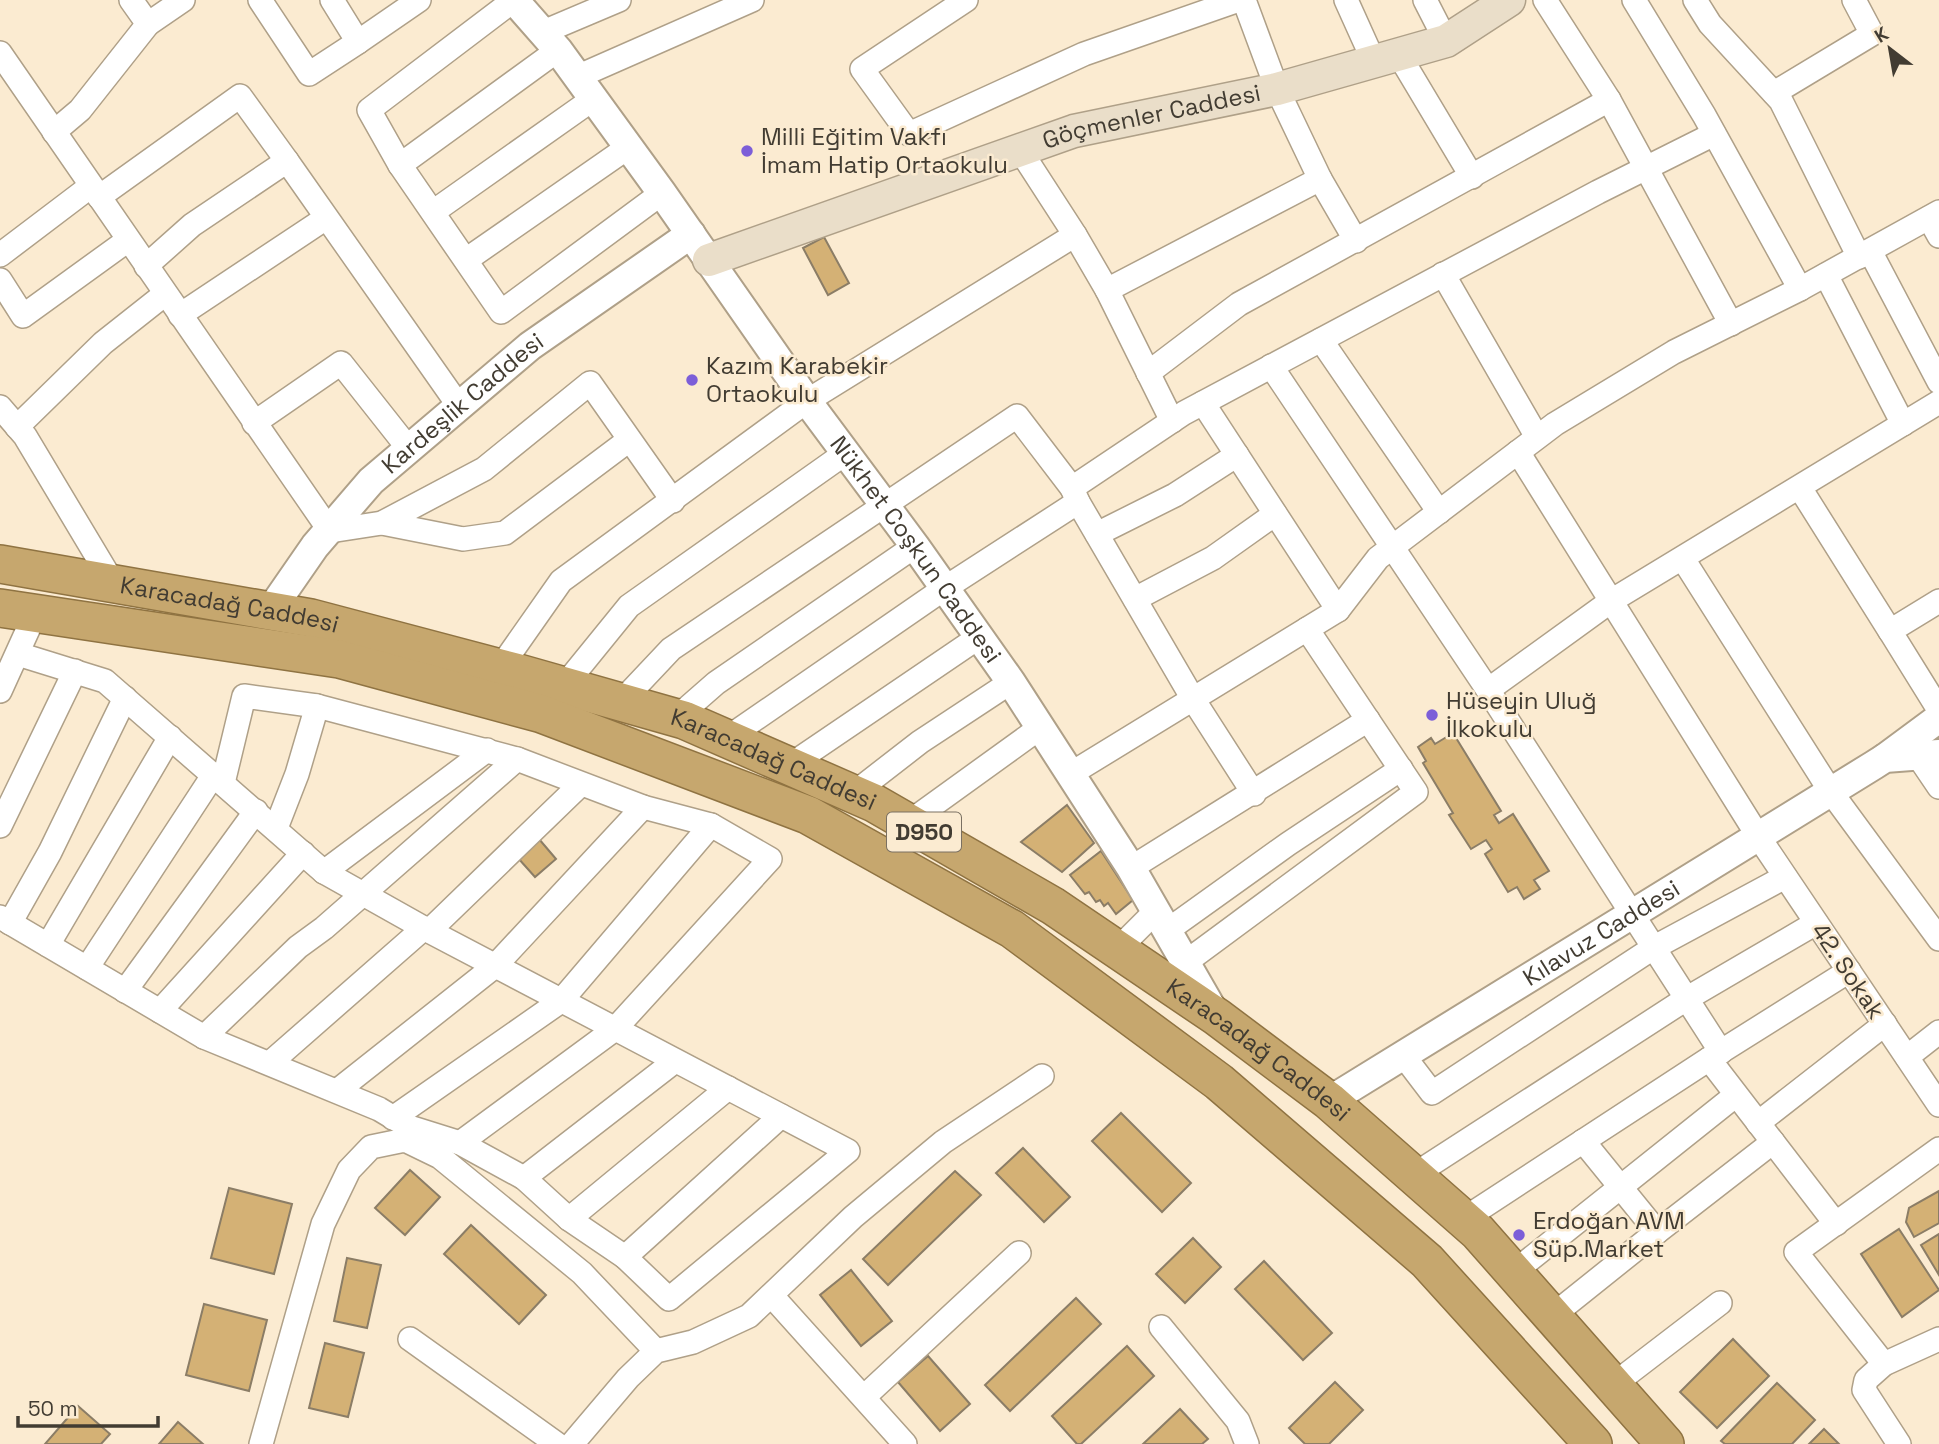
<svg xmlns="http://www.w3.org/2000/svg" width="1939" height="1444" font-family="'Space Grotesk',sans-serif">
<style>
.building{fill:#d4b175;stroke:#8b7d66;stroke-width:2}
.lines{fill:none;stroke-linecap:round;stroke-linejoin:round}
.minor-casing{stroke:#afa088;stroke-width:26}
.tertiary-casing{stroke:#afa088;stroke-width:32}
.secondary-casing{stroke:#afa088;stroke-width:35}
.trunk-casing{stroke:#8f7342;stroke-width:40}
.minor{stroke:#fff;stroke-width:23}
.tertiary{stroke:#fff;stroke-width:28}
.secondary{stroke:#eadec9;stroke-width:32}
.trunk{stroke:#c6a76e;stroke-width:37}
.poi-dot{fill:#7c5ed8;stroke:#fbebd1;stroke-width:2.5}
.labels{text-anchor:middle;stroke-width:5;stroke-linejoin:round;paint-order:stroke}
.shield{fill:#fbebd1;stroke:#7a7062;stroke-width:2}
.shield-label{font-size:23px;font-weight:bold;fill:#423c32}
.street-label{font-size:24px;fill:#423c32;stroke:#fbebd1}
.poi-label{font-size:24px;fill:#423c32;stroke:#fbebd1;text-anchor:start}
</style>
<rect width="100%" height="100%" fill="#fbebd1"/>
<g class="building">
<polygon points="824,237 849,283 828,295 803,248"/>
<polygon points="1453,733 1501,811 1494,815 1499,823 1513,814 1549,871 1534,880 1540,889 1524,899 1517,887 1508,892 1485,854 1492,849 1486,840 1471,849 1449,815 1453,813 1423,763 1426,761 1418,747 1431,738 1435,744"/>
<polygon points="1067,805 1094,843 1062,872 1021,842"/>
<polygon points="539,839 556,859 535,877 518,858"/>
<polygon points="1101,851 1133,900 1116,914 1108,903 1104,906 1100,900 1096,902 1089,892 1085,894 1070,875"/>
<polygon points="1121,1113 1191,1183 1162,1212 1092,1141"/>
<polygon points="1023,1148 1070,1197 1044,1222 996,1173"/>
<polygon points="410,1170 440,1197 405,1235 375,1208"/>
<polygon points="955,1171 981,1195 888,1285 863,1259"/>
<polygon points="229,1188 292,1204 274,1274 211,1258"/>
<polygon points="1939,1191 1939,1223 1914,1237 1906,1222 1909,1208"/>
<polygon points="471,1225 546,1295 519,1324 444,1254"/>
<polygon points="1899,1229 1939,1290 1902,1317 1861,1254"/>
<polygon points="1939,1234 1939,1275 1921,1245"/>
<polygon points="1193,1238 1221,1267 1185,1303 1156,1274"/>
<polygon points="347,1258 381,1265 367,1328 334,1321"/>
<polygon points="1264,1261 1332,1333 1303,1360 1235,1289"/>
<polygon points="851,1270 892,1321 861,1346 820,1295"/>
<polygon points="1076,1298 1101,1324 1010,1411 985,1385"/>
<polygon points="204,1304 267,1320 249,1391 186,1375"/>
<polygon points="1733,1339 1769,1376 1717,1428 1680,1392"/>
<polygon points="325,1343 364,1353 348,1417 309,1408"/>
<polygon points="1127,1346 1154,1376 1081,1444 1077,1444 1052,1416"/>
<polygon points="928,1356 970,1404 940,1431 898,1382"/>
<polygon points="1335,1382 1363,1410 1329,1444 1305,1444 1289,1428"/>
<polygon points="1777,1383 1815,1420 1792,1444 1725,1444 1721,1441"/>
<polygon points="78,1406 110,1434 101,1444 45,1444"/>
<polygon points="1180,1409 1208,1439 1202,1444 1143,1444"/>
<polygon points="178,1422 203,1444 159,1444"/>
<polygon points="1824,1429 1839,1444 1809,1444"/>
</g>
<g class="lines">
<g class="minor-casing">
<g id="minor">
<polyline points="260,0 309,74 358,42 332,0"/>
<polyline points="514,0 369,110 400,165 501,312 662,193"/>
<polyline points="966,0 862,69 909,134 1084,54 1239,0"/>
<polyline points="1346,0 1374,62"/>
<polyline points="1425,0 1446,41"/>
<polyline points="1634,0 1704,115 1800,289 1939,212"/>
<polyline points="1695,0 1710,24 1781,101 1859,257"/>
<polyline points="148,24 183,0"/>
<polyline points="541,33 619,0"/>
<polyline points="358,42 419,0"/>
<polyline points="0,53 330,531 382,523 484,469 590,383 673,501"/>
<polyline points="1399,55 1472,177"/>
<polyline points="577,77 752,0"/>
<polyline points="1774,93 1872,34 1854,0"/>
<polyline points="1609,100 1731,324"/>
<polyline points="54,132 80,110 148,24 131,0"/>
<polyline points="400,165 558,50"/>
<polyline points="1320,179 1356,241"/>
<polyline points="99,197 240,96 287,161"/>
<polyline points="433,212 593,99"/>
<polyline points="1929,218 1939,236"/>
<polyline points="1075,235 1107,290 1320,179 1277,89 1244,0"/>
<polyline points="1870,251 1939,382"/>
<polyline points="0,255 91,186"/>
<polyline points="466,260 627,148"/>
<polyline points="146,266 192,225 287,161 459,406"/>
<polyline points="1443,274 1537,437"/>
<polyline points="1826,275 1903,424"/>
<polyline points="0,280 23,316 128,240"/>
<polyline points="1107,290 1172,421"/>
<polyline points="180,315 326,218"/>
<polyline points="1321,340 1439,512"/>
<polyline points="1271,366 1488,690 1611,601 1939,402"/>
<polyline points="1148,373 1239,304 1609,100 1545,0"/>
<polyline points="1203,403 1338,610"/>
<polyline points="0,407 25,436 113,583"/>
<polyline points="254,423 341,363 409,449"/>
<polyline points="17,427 103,343 165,294"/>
<polyline points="1518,452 1758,836 1939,1105"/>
<polyline points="1800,488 1890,631"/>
<polyline points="1078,502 1072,488 1184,413 1598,192 1714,134"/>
<polyline points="382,523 463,539 505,533 629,440"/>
<polyline points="1097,534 1175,495 1237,455"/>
<polyline points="1683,559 1831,792 1939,939"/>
<polyline points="1135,599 1213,558 1275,514"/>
<polyline points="1939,601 1890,631 1939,710"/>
<polyline points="500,668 561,581 807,401 1075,235 1020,150"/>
<polyline points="564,686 629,606 847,452"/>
<polyline points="1488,690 1721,1052"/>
<polyline points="0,691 35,614"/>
<polyline points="621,702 671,649 1017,416 1072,488"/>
<polyline points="676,718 716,683 915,546"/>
<polyline points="726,739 945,588 1078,502 1193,699 1254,794"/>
<polyline points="1918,756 1939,787"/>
<polyline points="789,766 979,637"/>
<polyline points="1072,773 1338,610 1378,558 1555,424 1674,352 1800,289"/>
<polyline points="223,783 244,696 317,706 517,759 643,807 711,825 770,859 615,1029 460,1143"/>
<polyline points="853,794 920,742 1011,682"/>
<polyline points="908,823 1041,727"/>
<polyline points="0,826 75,671"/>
<polyline points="276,828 297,774 317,706"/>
<polyline points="1131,868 1368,720"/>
<polyline points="324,872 487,750"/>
<polyline points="0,917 204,1037 379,1109 409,1127 460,1143 524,1178 569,1219 625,1257 669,1299 848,1151 429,931 324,872 105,681 18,654"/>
<polyline points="10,923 50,852 125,698"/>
<polyline points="1168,930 1288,844 1401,769"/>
<polyline points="429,931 580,785"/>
<polyline points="48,945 170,737"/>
<polyline points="1118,949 1156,911"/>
<polyline points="1186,962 1416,792 1307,629"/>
<polyline points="87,968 214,774"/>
<polyline points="125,991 256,811"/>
<polyline points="160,1011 303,853"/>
<polyline points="204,1037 298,947 324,928 517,759"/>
<polyline points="1403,1055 1432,1093 1653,948 1785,877"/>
<polyline points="1907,1057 1939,1032"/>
<polyline points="270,1063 424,928"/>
<polyline points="337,1091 495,966 643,807"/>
<polyline points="393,1118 561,1001 711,825"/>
<polyline points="1758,1123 1885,1024"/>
<polyline points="1414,1175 1686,999 1816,923"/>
<polyline points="524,1178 675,1061"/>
<polyline points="569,1219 728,1088"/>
<polyline points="1464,1219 1709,1059"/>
<polyline points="1836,1224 1709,1059 1849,971"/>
<polyline points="1657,1232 1773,1142"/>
<polyline points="625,1257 781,1116"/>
<polyline points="1514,1272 1736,1095"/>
<polyline points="772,1296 905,1444"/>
<polyline points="1552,1316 1657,1232 1583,1141"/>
<polyline points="1161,1327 1238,1421 1247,1444"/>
<polyline points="410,1339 557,1444"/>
<polyline points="1884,1364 1796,1252 1939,1149"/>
<polyline points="1613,1385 1720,1303"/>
<polyline points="864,1397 1019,1253"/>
<polyline points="261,1444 323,1224 349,1170 371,1147 405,1140 440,1157 582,1273 656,1351"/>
<polyline points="572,1444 628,1378 656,1351 693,1342 749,1316 853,1217 943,1142 1042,1076"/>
<polyline points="1899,1444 1864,1390 1866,1380 1884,1364 1939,1339"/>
</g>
</g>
<g class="tertiary-casing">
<g id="tertiary">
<path id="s1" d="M 514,0 L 558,50 L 662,193 L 807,401 L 915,546 L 1011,682 L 1131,868 L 1215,1014"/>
<path id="s2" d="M 270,611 L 315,546 L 371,481 L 530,346 L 691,234"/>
<polyline points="1885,758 1939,718"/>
<path id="s3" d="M 1329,1101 L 1874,765 L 1885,758 L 1939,754"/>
</g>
</g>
<g class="secondary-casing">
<g id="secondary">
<path id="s4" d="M 709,260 L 1074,131 L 1277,89 L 1446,41 L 1509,0"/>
</g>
</g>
<g class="trunk-casing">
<g id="trunk">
<path id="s5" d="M 0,564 L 311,618 L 515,672 L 684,720 L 874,803 L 1053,906 L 1217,1017 L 1329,1101 L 1478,1232 L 1665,1444"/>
<polyline points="0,608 339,659 542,714 808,815 1012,929 1219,1082 1427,1261 1593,1444"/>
</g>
</g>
<use href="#minor" class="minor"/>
<use href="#tertiary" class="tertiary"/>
<use href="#secondary" class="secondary"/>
<use href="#trunk" class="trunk"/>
</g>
<g class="poi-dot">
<circle cx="747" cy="151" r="7"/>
<circle cx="692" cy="380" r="7"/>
<circle cx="1432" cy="715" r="7"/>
<circle cx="1519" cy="1235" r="7"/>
</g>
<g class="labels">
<rect class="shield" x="887" y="812.5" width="74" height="39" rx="5"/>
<g class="shield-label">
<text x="924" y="840">D950</text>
</g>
<g class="street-label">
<text dy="8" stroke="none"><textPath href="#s4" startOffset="466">Göçmenler Caddesi</textPath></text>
<text dy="8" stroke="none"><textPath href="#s2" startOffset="285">Kardeşlik Caddesi</textPath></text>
<text dy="8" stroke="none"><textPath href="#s1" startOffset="681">Nükhet Coşkun Caddesi</textPath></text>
<text dy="8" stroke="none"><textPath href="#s5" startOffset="233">Karacadağ Caddesi</textPath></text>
<text dy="8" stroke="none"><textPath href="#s5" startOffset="800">Karacadağ Caddesi</textPath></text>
<text dy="8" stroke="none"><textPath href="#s3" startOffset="320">Kılavuz Caddesi</textPath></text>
<text transform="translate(1848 971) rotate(56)" y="8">42. Sokak</text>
<text dy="8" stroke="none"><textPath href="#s5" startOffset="1367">Karacadağ Caddesi</textPath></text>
</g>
<g class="poi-label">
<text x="761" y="145">Milli Eğitim Vakfı<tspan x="761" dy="28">İmam Hatip Ortaokulu</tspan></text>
<text x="706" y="374">Kazım Karabekir<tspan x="706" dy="28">Ortaokulu</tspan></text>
<text x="1446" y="709">Hüseyin Uluğ<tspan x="1446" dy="28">İlkokulu</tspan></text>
<text x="1533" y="1229">Erdoğan AVM<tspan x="1533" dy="28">Süp.Market</tspan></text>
</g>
</g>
<g transform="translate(1890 49) rotate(329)" stroke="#fbebd1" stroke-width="5" paint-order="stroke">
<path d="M0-5L12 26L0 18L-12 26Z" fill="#423c32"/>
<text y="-10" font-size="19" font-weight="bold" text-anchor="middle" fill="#423c32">K</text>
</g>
<path d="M18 1416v10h140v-10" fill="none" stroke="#423c32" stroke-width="3.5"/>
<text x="28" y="1416" font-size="21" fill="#423c32" stroke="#fbebd1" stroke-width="5" paint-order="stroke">50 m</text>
</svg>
